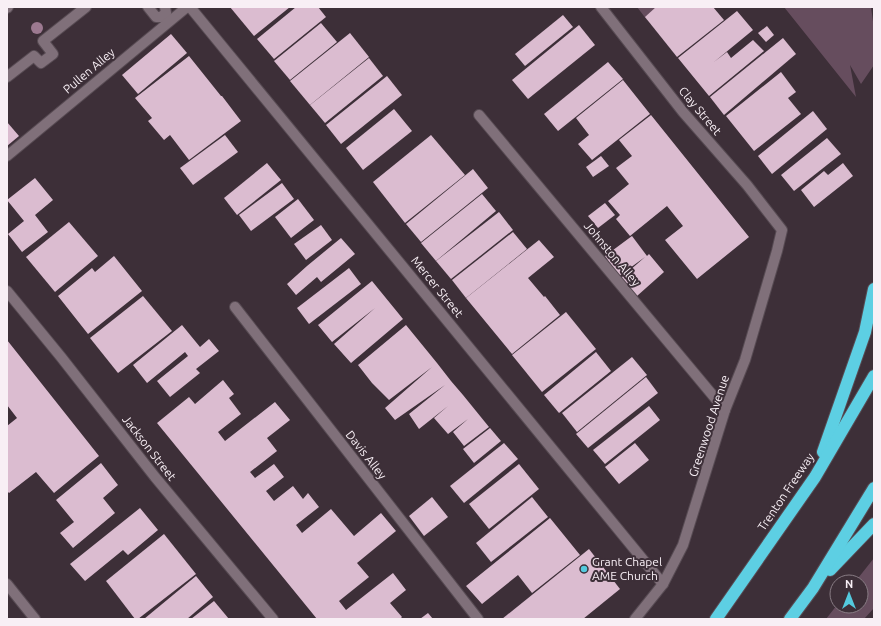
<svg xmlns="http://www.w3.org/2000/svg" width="881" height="626" font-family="Ubuntu,sans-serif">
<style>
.green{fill:#664d5e}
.building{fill:#dbbcd0}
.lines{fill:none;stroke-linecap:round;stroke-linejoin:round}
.minor-casing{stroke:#574b53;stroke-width:12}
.highway-casing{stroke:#574b53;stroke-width:14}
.minor{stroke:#80707a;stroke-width:10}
.highway{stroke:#5dcfe3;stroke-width:12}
.tree{fill:#9c7990}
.poi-dot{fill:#54cade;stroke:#3d2f38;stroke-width:1.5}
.labels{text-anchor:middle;stroke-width:4;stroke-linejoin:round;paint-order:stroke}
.street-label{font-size:12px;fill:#f8eff5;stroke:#3d2f38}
.poi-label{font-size:12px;fill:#f8eff5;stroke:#3d2f38;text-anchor:start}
</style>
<rect width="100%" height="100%" fill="#3d2f38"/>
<g class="green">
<polygon points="637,7 663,7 647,20"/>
<polygon points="784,7 871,7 874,29 874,65 861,84 850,65 856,97"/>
<polygon points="874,558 874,608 864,619 826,619 837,605 837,606 861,606 861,582 855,582"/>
</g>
<g class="building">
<polygon points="230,7 290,7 254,36"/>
<polygon points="296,7 318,7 326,17 274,59 257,39"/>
<polygon points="656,7 713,7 724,20 677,57 645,17"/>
<polygon points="737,11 753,30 714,62 727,52 731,58 753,40 764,51 709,96 678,58"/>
<polygon points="563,15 573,27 525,66 515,54"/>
<polygon points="321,23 337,42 290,80 274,61"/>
<polygon points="579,25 595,45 528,99 512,80"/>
<polygon points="767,26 774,35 766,42 758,33"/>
<polygon points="350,33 369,57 310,105 290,81"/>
<polygon points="171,34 187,53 138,94 122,75"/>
<polygon points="783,38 796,54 724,115 710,97"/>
<polygon points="189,56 221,96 222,96 241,121 189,160 170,135 164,140 148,121 152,118 135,98"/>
<polygon points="369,58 383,76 325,123 310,105"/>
<polygon points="608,62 623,79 558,131 544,114"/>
<polygon points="781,72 796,92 788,98 801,114 754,151 726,116"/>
<polygon points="387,76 402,95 341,144 326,125"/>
<polygon points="623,80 650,114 592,160 578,144 589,135 576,118"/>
<polygon points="394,109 412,131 363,170 346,148"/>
<polygon points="813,111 827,129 772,174 758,156"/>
<polygon points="651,115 749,237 697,279 665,240 683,226 667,206 630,236 616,219 620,215 608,201 629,184 616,168 632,156 619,140"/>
<polygon points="7,122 19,136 7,146"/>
<polygon points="225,135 238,152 193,185 180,168"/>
<polygon points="431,135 465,175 405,223 373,182"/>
<polygon points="827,138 841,154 794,191 781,175"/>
<polygon points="601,156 609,166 593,177 586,167"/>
<polygon points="267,163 281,180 237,215 224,198"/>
<polygon points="843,163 853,176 814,207 801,190 824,171 828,175"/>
<polygon points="473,169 488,188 421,242 406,224"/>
<polygon points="35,178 53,200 35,215 48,232 22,252 8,234 24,221 7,200"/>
<polygon points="282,183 294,199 251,231 239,215"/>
<polygon points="482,194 496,211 436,261 421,243"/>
<polygon points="298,199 314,220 291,238 275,217"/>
<polygon points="605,203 615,215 598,228 588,216"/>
<polygon points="499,212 513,230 451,279 436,261"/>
<polygon points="69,222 98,256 55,292 26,257"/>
<polygon points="321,225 332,240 306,260 294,244"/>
<polygon points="513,232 527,249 466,298 452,280"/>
<polygon points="632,236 647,256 649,254 664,272 637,296 621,278 645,257 619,276 605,256"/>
<polygon points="341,238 355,254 321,282 317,277 296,295 287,284 307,266"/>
<polygon points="539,240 554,257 528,278 544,297 545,296 560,315 512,354 466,298"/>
<polygon points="114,256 142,291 88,334 58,296 92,268 95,272"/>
<polygon points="349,268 361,284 309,324 297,308"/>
<polygon points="372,281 403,319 351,363 334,344 375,308 332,342 318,325"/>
<polygon points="143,296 172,331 118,373 90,338"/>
<polygon points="566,312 596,349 542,392 512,355"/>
<polygon points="182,325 200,347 209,339 219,351 196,369 200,373 170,397 157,381 188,356 185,352 147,383 133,365"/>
<polygon points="406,325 437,363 451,381 463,395 489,427 464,446 453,432 468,419 448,434 434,418 448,406 419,429 409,414 445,385 395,420 385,408 432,367 389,400 372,383 358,365"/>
<polygon points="7,340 99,456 54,493 36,472 9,493 7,491 7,426 17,418 7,405"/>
<polygon points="596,352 611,371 559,413 544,395"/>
<polygon points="632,357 647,375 577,432 562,413"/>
<polygon points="646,377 658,393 588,448 576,434"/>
<polygon points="223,380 234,394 229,398 241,414 218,432 225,441 275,402 290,420 267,438 277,451 250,472 255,478 274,464 284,477 266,491 274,501 293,486 303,499 308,493 319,507 296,525 302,533 331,509 354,536 381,513 396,531 357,563 369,577 339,601 346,610 393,573 406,590 390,603 402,617 400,619 317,619 157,423 189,397 195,404"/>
<polygon points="649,406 660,420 605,464 593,450"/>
<polygon points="490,428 501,441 474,463 463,449"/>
<polygon points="504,443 518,459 464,503 450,486"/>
<polygon points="635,443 649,460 619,484 605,467"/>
<polygon points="101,463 118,485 103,498 115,513 73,548 60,533 74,522 56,500"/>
<polygon points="519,464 539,489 489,529 469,504"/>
<polygon points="432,497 448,517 424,536 409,516"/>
<polygon points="532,497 548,517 491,562 476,543"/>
<polygon points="140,508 158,530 128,555 123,550 85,581 70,564"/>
<polygon points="550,518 580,555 532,593 518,575 482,604 466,586"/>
<polygon points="164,534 196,574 138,619 135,619 106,581"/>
<polygon points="589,549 620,589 583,619 502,619"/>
<polygon points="196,576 213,597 187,619 144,619"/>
<polygon points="214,601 229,619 191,619"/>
<polygon points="428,613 433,619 420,619"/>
</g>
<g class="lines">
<g class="minor-casing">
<g id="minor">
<polyline points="148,7 156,17 161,17 166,13 165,7"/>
<polyline points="190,7 663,584"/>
<polyline points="601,7 683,112 747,185 782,230 777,251 745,360 725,410 683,545 663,584 635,619"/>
<polyline points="7,8 8,7"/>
<polyline points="7,77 34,56 41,63 53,54 43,41 86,7"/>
<polyline points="479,115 725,410"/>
<polyline points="7,156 187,7"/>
<polyline points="7,291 61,357 155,477 273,619"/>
<polyline points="235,307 478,619"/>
<polyline points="7,584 35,619"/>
</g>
</g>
<g class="highway-casing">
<g id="highway">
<polyline points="823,452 865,332 874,289"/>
<polyline points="830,570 874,524"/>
<polyline points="716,619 815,477 874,376"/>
<polyline points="790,619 813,588 874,488"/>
</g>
</g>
<use href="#minor" class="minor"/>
<use href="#highway" class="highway"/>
</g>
<circle class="tree" cx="37" cy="28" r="6"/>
<circle class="poi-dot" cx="584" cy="569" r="4"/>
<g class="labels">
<g class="street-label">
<text transform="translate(89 71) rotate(-40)" y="4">Pullen Alley</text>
<text transform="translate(700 111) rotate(50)" y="4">Clay Street</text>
<text transform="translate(612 254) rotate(50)" y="4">Johnston Alley</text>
<text transform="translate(437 287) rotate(51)" y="4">Mercer Street</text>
<text transform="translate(709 426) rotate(-72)" y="4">Greenwood Avenue</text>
<text transform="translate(149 448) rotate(52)" y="4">Jackson Street</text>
<text transform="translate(366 455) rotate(52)" y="4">Davis Alley</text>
<text transform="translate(786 492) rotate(-56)" y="4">Trenton Freeway</text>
</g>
<g class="poi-label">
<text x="592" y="566">Grant Chapel<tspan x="592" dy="14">AME Church</tspan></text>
</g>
</g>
<rect width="881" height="626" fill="none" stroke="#f8eff5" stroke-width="16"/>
<g transform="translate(849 594)"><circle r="19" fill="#3d2f38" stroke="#887c84"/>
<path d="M0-3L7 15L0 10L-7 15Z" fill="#54cade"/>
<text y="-6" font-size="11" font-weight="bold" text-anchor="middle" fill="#f8eff5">N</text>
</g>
</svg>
